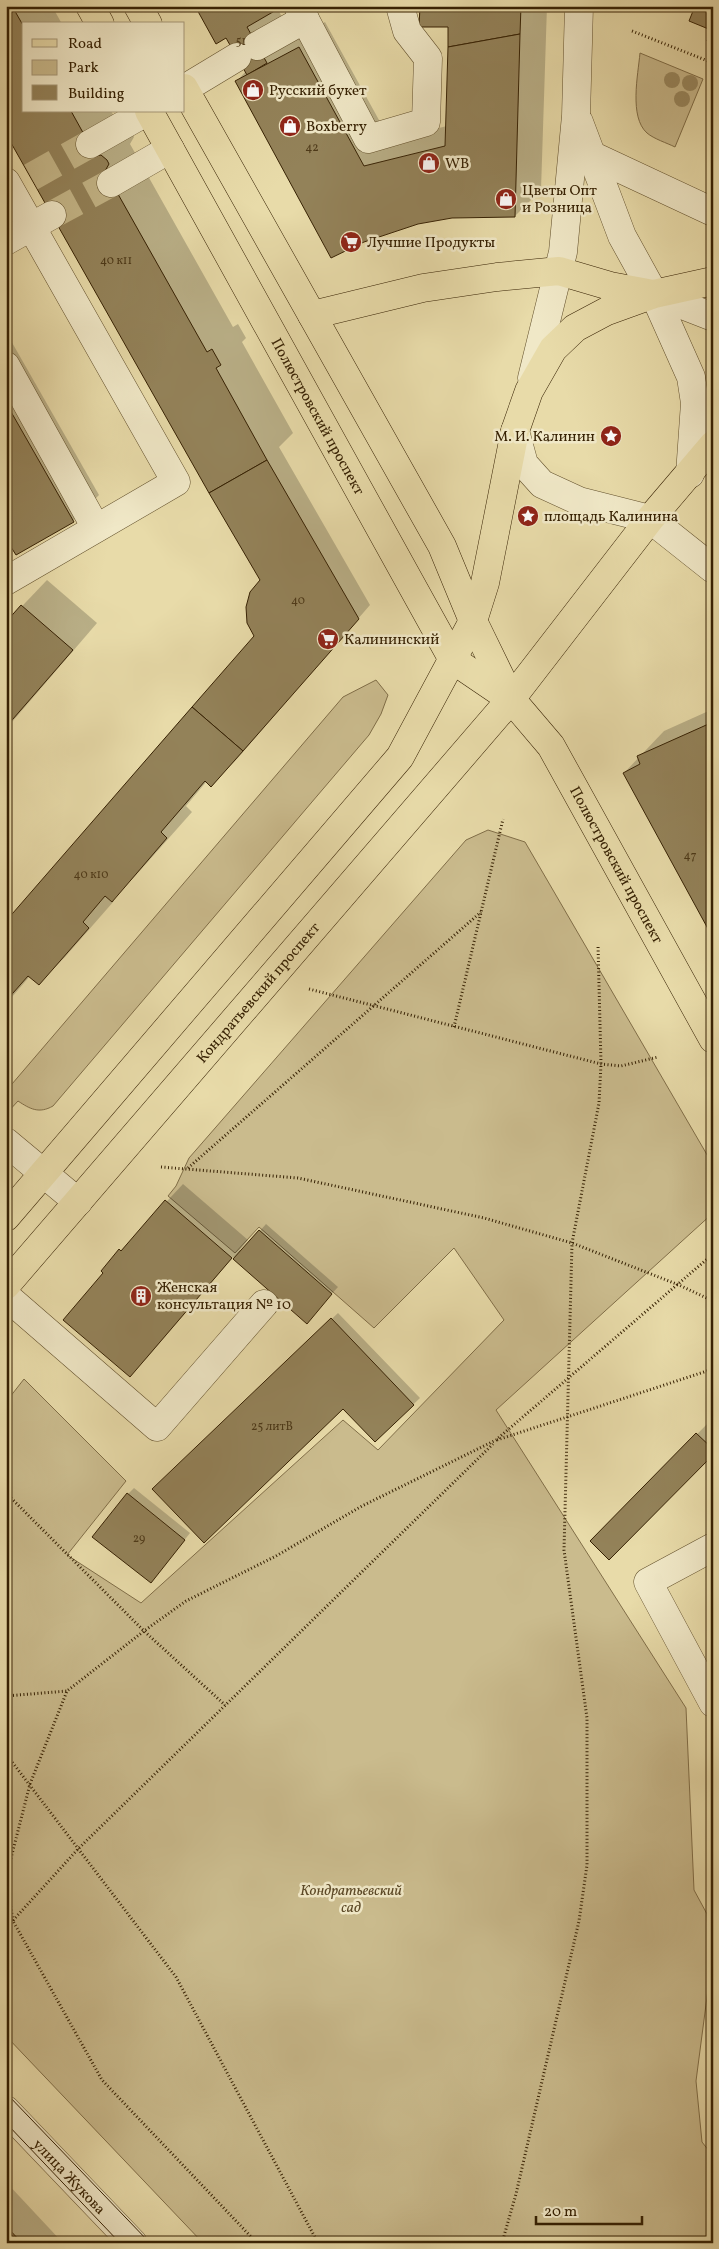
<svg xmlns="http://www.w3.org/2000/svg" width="719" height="2249" font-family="Vollkorn,serif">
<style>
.green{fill:#cabb8d;stroke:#806e48}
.shadow{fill:#0003}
.building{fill:#938259;stroke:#362103}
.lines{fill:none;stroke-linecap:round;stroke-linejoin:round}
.minor-tunnel{stroke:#c4b688;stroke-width:28;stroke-dasharray:28 14;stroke-linecap:butt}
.minor-casing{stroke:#62502c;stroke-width:29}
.major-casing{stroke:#362103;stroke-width:29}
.path{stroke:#362103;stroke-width:3;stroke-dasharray:1 2.5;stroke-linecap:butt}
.minor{stroke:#f0e8c7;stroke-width:28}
.major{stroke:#e8dba9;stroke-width:28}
.tram{stroke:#362103;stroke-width:1}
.tree{fill:#9a8a61}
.labels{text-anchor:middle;stroke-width:5;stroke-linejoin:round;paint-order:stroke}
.number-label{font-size:12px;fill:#4d3918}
.poi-label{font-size:15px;fill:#362103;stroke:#f0e8c7;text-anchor:start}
.street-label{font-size:15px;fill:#362103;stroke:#f0e8c7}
.park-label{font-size:15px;font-style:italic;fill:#5b4826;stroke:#f0e8c7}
</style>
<rect width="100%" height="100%" fill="#e8dba9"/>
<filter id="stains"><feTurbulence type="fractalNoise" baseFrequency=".004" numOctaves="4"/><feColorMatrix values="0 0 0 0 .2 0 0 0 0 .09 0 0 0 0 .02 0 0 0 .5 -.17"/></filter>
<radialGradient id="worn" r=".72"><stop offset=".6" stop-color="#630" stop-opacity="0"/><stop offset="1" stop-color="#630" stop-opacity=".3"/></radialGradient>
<g class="green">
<path d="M 640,53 L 703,79 L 675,147 C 667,143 654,139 647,133 C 629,117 638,75 640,53 Z"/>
<path d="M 376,680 L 388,695 L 381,714 L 369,735 L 53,1106 C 39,1114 30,1109 18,1101 L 6,1114 L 6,1091 L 343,697 Z"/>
<polygon points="488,830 525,842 713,1165 713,1213 496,1410 686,1708 694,1890 707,1914 710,1974 696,2081 702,2142 713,2156 713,2237 707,2243 203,2243 6,2036 6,1402 24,1379 126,1481 67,1555 141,1603 343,1420 378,1450 504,1320 454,1248 374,1328 259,1227 235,1253 168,1196 176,1186 189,1158 466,840"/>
</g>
<g class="shadow">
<polygon points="6,6 52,6 62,24 24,24 24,111 111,111 122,131 133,134 134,137 130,144 233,327 238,324 246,338 242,342 293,433 279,447 370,605 237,759 211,785 207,781 186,806 192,812 137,874 112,899 114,901 65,957 39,983 30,976 6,1004 6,908 13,914 255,636 262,581 6,131"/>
<polygon points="197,6 279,6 277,8 294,38 325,22 390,140 447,126 450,26 421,6 547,6 541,190 515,216 452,217 418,223 237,81 246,71 227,36"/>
<polygon points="6,332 99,495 73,521 6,536"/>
<polygon points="47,580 97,623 6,729 6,623"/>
<polygon points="713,709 713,935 624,773 664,731"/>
<polygon points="183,1184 248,1240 240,1250 241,1252 266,1224 338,1287 306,1322 233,1257 147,1358 130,1375 105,1272 102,1271"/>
<polygon points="338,1313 420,1398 375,1441 343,1407 154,1489"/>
<polygon points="713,1418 713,1453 592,1541"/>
<polygon points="134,1488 190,1533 157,1575 128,1494"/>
<polygon points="6,2182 63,2243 6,2243"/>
</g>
<g class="building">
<polygon points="6,6 12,6 24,27 24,111 71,111 96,156 101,155 107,160 109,164 105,171 207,352 212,349 221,365 216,368 267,460 209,493 6,134"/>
<polygon points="195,6 276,6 278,9 247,27 267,63 247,75 226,38 216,44"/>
<polygon points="420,6 521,6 520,34 448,47 448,27 419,27"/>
<polygon points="695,6 713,6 713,43 707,41 711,30 689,21"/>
<polygon points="520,34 515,217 452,218 418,224 364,242 331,258 235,81 299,47 364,166 445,146 448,47"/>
<polygon points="6,403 74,522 16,555 6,539"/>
<polygon points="267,460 359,619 243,751 192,707 254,636 247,623 246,607 250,592 260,580 209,493"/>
<polygon points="21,605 73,650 6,727 6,622"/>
<polygon points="192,707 243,751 211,787 205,781 161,832 167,838 112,902 105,896 83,922 89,928 39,985 28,976 6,1001 6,921"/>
<polygon points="713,722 713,938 623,773 640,764 637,756"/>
<polygon points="165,1200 232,1258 130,1377 63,1320 103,1273 101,1271 119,1249 121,1251"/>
<polygon points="259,1230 332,1294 307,1324 233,1259"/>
<polygon points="331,1318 414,1405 375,1442 343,1409 204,1543 152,1489"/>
<polygon points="696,1433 713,1449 713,1455 609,1560 590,1541"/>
<polygon points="127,1493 185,1540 151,1583 92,1537"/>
<polygon points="6,2226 22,2243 6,2243"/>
</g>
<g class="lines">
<g class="minor-tunnel">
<polyline points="31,177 90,144"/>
<polyline points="52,215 111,183"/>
</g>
<g class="minor-casing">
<g id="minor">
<polyline points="298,6 368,139 426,122 428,58 407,31 400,6"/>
<polyline points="257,46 305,19"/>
<polyline points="184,89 237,57"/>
<polyline points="579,122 622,236 654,294 691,377 695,403 690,474"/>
<polyline points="90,144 148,111"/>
<polyline points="591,155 713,212"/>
<polyline points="6,182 176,482 6,581"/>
<polyline points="111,183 170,149"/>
<polyline points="6,241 52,215"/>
<polyline points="654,294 713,317"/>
<polyline points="6,366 96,528"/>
<polyline points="532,378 563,252 576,116 579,6"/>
<polyline points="515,431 524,464 542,484 579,501 650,519 713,569"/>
<polyline points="6,1142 78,1202"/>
<polyline points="6,1296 157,1427 264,1304"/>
<polyline points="713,1547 648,1582 713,1703"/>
<path id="s1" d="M 6,2110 L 133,2243"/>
</g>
</g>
<g class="major-casing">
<g id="major">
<polyline points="90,6 100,24"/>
<polyline points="138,6 148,24"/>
<path id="s2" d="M 184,88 L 442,546 L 473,621 L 511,699 L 551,746 L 713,1039"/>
<path id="s3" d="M 149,111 L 453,660 L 509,698"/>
<polyline points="312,315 423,288 497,277 559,271 610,286 653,294"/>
<polyline points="6,1217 400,757 473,621 485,583 515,431 529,391 553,349 575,328 607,311 654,294 713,281"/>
<path id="s4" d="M 6,1285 L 511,699 L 650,519 L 713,445"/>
</g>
</g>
<g class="path">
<polyline points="632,31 713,63"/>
<polyline points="309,989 601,1064 621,1066 658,1057"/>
<polyline points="454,1027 503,819"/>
<polyline points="161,1167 298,1178 484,1218 572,1243 679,1285 713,1301"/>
<polyline points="188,1168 481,912"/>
<polyline points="497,1440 713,1369"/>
<polyline points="6,1493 144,1631 225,1705"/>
<polyline points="6,1696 67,1691"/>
<polyline points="6,1754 176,1977 318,2243"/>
<polyline points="6,1915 13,1921 102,2080 257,2243"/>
<polyline points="13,1921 8,1890 10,1862 30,1784 67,1691 144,1631 186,1601 276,1556 362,1506 496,1440 713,1254"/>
<polyline points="6,1928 79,1848 493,1444"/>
<polyline points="502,2243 516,2194 579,1921 587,1865 587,1718 564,1550 572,1243 599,1103 601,1064 598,945"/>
</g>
<use href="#minor" class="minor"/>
<use href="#major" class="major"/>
<g class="tram">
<polyline points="6,2093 150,2243"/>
<polyline points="6,2123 120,2243"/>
</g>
</g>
<g class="tree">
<circle cx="672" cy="80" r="8"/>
<circle cx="690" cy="83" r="8"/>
<circle cx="682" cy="99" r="8"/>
</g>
<defs>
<g id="shop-disc" transform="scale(1.125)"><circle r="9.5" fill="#8f2418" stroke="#f0e8c7"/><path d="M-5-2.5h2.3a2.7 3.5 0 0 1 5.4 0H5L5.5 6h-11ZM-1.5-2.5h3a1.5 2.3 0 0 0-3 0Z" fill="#fff"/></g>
<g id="supermarket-disc" transform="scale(1.125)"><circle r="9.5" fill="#8f2418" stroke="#f0e8c7"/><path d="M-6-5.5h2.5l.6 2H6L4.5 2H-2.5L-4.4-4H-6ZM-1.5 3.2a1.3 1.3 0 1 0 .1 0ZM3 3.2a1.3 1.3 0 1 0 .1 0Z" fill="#fff"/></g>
<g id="sight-disc" transform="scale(1.125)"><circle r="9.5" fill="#8f2418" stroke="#f0e8c7"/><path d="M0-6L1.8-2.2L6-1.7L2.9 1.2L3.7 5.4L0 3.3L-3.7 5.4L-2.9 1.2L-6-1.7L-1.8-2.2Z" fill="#fff"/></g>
<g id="building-disc" transform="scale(1.125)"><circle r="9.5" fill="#8f2418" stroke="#f0e8c7"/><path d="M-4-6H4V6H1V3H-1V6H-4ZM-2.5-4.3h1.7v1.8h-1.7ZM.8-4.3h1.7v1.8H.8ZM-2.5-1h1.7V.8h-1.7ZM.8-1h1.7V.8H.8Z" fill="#fff"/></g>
</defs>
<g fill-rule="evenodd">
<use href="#shop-disc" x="253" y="90"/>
<use href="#shop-disc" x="290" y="126"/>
<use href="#shop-disc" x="429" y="163"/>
<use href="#shop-disc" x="506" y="199"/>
<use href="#supermarket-disc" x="351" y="242"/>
<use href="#sight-disc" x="611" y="436"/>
<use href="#sight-disc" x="528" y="516"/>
<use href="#supermarket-disc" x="328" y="639"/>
<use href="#building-disc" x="141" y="1296"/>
</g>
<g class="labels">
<g class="number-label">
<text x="241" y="45">51</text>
<text x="312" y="151">42</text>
<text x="116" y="264">40 к11</text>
<text x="298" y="604">40</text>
<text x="690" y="859">47</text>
<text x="91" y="878">40 к10</text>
<text x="272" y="1430">25 литВ</text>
<text x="139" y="1542">29</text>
</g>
<g class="poi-label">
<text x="269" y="95">Русский букет</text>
<text x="306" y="131">Boxberry</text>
<text x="445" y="168">WB</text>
<text x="522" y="195">Цветы Опт<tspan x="522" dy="17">и Розница</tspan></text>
<text x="367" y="247">Лучшие Продукты</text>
<text x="595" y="441" text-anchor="end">М. И. Калинин</text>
<text x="544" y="521">площадь Калинина</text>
<text x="344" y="644">Калининский</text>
<text x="157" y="1292">Женская<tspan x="157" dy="17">консультация № 10</tspan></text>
</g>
<g class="street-label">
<text dy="5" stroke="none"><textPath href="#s3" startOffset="349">Полюстровский проспект</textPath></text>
<text dy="5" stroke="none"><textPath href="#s2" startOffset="891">Полюстровский проспект</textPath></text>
<text dy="5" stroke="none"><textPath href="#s4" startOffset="386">Кондратьевский проспект</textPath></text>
<text dy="5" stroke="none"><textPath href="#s1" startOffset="92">улица Жукова</textPath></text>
</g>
<g class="park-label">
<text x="351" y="1895">Кондратьевский<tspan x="351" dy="17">сад</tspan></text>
</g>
</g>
<rect width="719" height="2249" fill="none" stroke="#e8dba9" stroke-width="25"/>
<rect x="8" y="8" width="704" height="2234" fill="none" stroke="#362103" stroke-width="2.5"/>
<rect x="12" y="12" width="694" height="2224" fill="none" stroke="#362103"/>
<rect x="22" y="22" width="162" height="90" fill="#f0e8c7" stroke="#a69879"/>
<rect x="32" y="39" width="25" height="8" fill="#e8dba9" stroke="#a69879"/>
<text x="68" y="48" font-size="15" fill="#362103">Road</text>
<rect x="32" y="60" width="25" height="15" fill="#cabb8d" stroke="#a69879"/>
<text x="68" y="72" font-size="15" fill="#362103">Park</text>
<rect x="32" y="85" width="25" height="15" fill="#938259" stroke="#a69879"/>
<text x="68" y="98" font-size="15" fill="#362103">Building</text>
<path d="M536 2216v8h106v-8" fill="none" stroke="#362103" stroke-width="2.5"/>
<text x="544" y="2216" font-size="15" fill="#362103" stroke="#f0e8c7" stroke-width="4" paint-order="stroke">20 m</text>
<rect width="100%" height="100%" filter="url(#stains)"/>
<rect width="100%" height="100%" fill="url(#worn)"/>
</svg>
